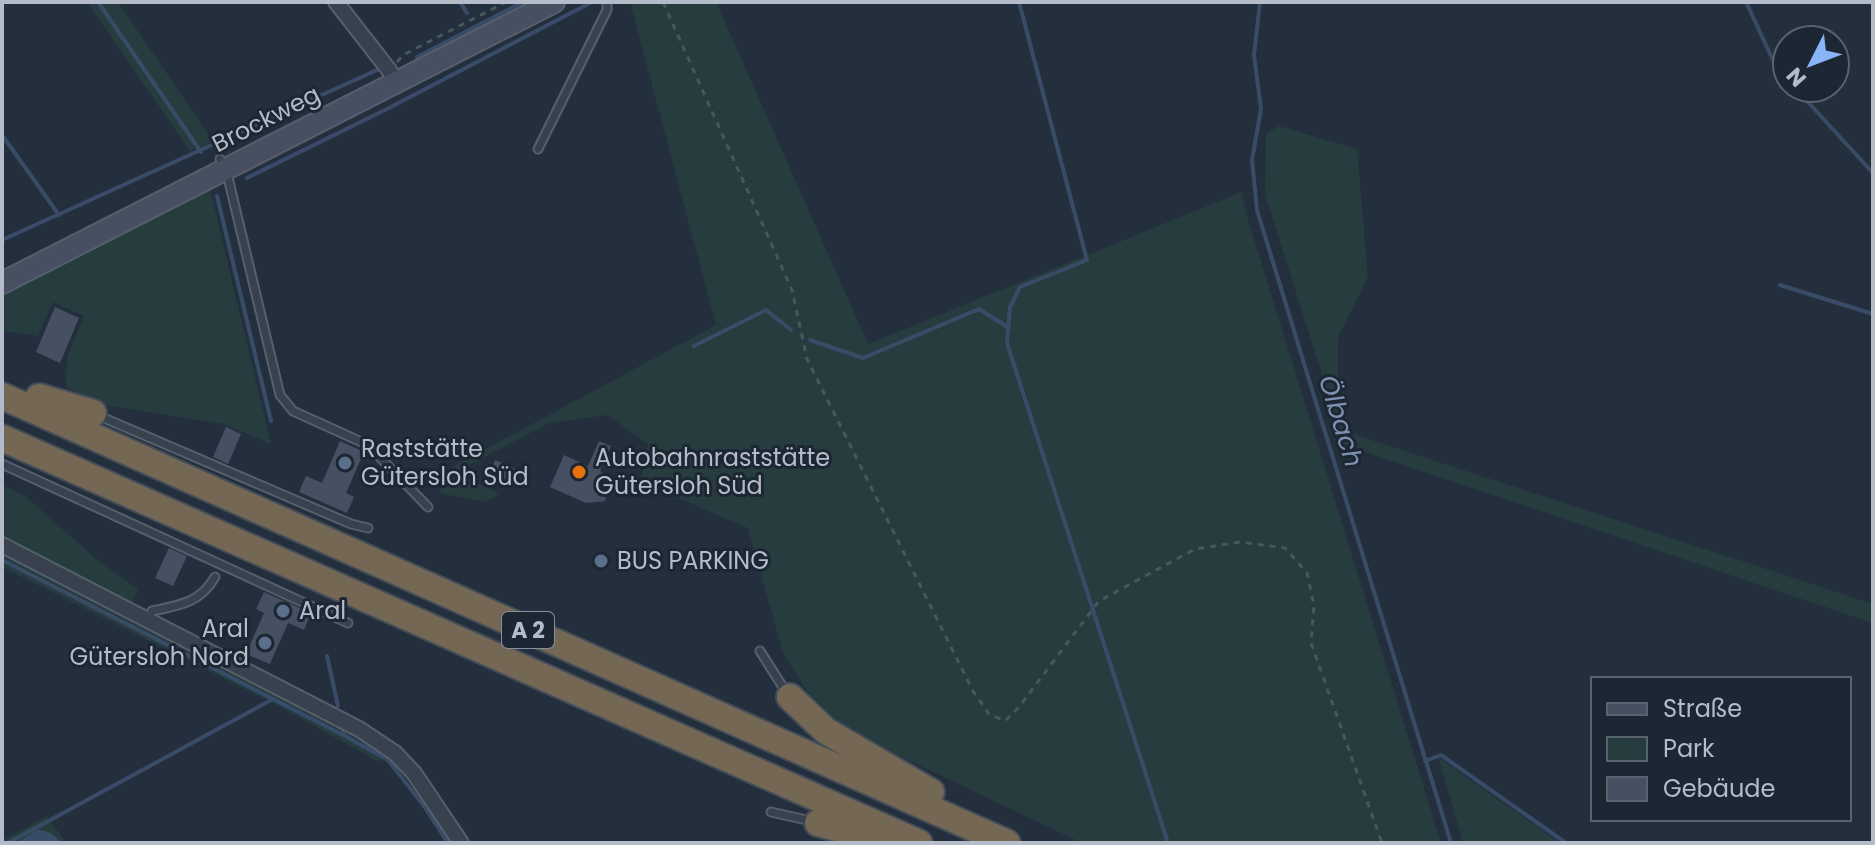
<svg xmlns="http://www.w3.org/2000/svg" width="1875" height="845" font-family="Poppins,sans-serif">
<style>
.green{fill:#263c3f}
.water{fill:#394c67}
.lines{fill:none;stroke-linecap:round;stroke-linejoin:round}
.stream{stroke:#394c67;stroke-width:4}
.building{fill:#455162}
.lane-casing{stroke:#565f6c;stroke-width:11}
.street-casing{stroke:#565f6c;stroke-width:18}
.secondary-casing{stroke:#565f6c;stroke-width:24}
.highway-casing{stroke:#434c59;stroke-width:30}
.path{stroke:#44595c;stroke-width:3;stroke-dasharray:6 6;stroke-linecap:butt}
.lane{stroke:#38414e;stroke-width:7}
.street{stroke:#38414e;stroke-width:14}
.secondary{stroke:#465061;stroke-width:20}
.highway{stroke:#746855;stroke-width:26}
.service-dot{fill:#5c6f8a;stroke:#1d2633;stroke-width:3}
.food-dot{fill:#e8710a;stroke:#1d2633;stroke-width:3}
.labels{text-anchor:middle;stroke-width:6;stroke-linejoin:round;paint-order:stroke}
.shield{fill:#1d2633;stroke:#878f9c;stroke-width:2}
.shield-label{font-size:22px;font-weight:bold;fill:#b4bcc9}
.street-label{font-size:24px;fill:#b4bcc9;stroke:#1d2633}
.poi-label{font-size:24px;fill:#b4bcc9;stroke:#1d2633;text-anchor:start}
.water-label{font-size:26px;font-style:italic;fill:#7c92b1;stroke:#1d2633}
</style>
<rect width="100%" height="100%" fill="#242f3e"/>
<g class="green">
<polygon points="87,2 118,2 213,141 190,151"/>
<polygon points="630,2 716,2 868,344 1242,192 1247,216 1441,843 1082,843 864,739 838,721 806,690 783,653 748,528 641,482 648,444 608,415 549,423 456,472 499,494 486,502 439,493 452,467 716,325"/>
<polygon points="1279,126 1357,149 1368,277 1338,337 1338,378 1350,433 1873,604 1873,623 1344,445 1265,194 1266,134"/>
<polygon points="210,189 271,444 224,424 91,403 66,386 67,357 84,316 53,302 38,336 2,330 2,296"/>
<polygon points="2,485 24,495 96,559 138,589 131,606 2,540"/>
<polygon points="2,554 355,732 388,754 379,762 273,703 2,567"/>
<polygon points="1438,757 1560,843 1463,843"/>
<polygon points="47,816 66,843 2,843 2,841"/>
</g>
<path class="water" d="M 37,830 C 48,830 54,834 61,843 L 16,843 Z"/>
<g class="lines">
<g class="stream">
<polyline points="98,2 201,152"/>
<polyline points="460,2 467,13"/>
<polyline points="1019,2 1087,260 1020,287 1010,307 1007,343 1168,843"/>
<polyline points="1260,2 1254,55 1261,109 1252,160 1257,210 1451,843"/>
<polyline points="1746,2 1772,58 1787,80"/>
<polyline points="417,57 523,2"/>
<polyline points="1795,88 1873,173"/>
<polyline points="2,135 59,215"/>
<polyline points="247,178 387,109 592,2"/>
<polyline points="217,196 271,421"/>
<polyline points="2,240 377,70"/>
<polyline points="1780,285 1873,314"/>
<polyline points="810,340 863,358 979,309 1009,328"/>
<polyline points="694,346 766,310 791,330"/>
<polyline points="2,560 345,736"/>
<polyline points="327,656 338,706"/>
<polyline points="343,731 345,736 388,760 424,806 448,843"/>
<polyline points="1425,761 1441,755 1566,843"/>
<polyline points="8,843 273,699"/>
</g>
</g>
<g class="building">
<polygon points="55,307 79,318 60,363 36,352"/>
<polygon points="226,427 241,434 228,464 213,457"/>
<polygon points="340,441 364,452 346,493 354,497 347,513 299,492 306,476 322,483"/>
<polygon points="599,441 611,446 600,470 609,483 605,501 586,503 550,487 564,455 588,466"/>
<polygon points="495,460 518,470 512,482 490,472"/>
<polygon points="169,548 187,556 173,586 155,578"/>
<polygon points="264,592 311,613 304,630 288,623 270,664 246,654 264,613 256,609"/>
</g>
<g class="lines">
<g class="lane-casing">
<g id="lane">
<polyline points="538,149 607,10 607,2"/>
<polyline points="220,159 226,169 280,395 293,411 368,445 428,507"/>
<polyline points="97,415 351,524 368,528"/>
<polyline points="2,464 348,623"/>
<path d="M 147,620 L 152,611 C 180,605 200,603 215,577"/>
<polyline points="760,651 786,692"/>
<polyline points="771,812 811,821"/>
</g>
</g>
<g class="street-casing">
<g id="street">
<polyline points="336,2 389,70 396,83"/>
<polyline points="2,545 359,729 395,753 414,773 461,843"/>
</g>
</g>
<g class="secondary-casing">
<polyline id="secondary" points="2,283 554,2"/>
</g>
<g class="highway-casing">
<g id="highway">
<polyline points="2,396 1007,843"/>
<polyline points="39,397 93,413"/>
<polyline points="2,438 919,843"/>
<polyline points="790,697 826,731 931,792"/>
<polyline points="818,823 851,832 875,842"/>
</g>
</g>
<g class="path">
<polyline points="663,2 792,290 807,359 973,691 989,714 1005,721 1019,707 1099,601 1195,549 1240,542 1285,548 1307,573 1314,606 1311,643 1382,843"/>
<polyline points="397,62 403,55 506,2"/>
</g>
<use href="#lane" class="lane"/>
<use href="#street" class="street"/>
<use href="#secondary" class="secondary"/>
<use href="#highway" class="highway"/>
</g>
<g class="service-dot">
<circle cx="345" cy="463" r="8"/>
<circle cx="601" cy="561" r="8"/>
<circle cx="283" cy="611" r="8"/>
<circle cx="265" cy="643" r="8"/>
</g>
<circle class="food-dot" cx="579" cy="472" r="8"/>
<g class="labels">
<rect class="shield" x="502" y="612" width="52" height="36" rx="6"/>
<g class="shield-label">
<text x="528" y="638">A 2</text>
</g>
<g class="street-label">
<text transform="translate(266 119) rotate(-27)" y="8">Brockweg</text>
</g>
<g class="poi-label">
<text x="361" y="457">Raststätte<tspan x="361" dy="28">Gütersloh Süd</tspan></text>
<text x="595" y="466">Autobahnraststätte<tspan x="595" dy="28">Gütersloh Süd</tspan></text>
<text x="617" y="569">BUS PARKING</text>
<text x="299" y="619">Aral</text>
<text x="249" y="637" text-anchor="end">Aral<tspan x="249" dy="28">Gütersloh Nord</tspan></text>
</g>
<g class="water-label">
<text transform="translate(1341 421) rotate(73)" y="9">Ölbach</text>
</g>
</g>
<rect width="1875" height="845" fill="none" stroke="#b4bcc9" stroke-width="8"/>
<rect x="1591" y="677" width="260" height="144" fill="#1d2633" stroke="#59626f" stroke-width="2"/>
<rect x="1607" y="703" width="40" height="12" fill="#465061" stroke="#59626f" stroke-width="2"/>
<text x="1663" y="717" font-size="24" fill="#b4bcc9">Straße</text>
<rect x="1607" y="737" width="40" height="24" fill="#263c3f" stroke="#59626f" stroke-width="2"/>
<text x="1663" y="757" font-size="24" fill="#b4bcc9">Park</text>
<rect x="1607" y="777" width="40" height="24" fill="#455162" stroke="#59626f" stroke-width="2"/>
<text x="1663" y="797" font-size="24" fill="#b4bcc9">Gebäude</text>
<g transform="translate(1811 64) rotate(228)"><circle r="38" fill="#1d2633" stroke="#59626f" stroke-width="2"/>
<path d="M0-6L14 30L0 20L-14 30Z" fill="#8ab4f8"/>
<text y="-12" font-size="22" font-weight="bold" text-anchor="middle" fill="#b4bcc9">N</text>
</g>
</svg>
